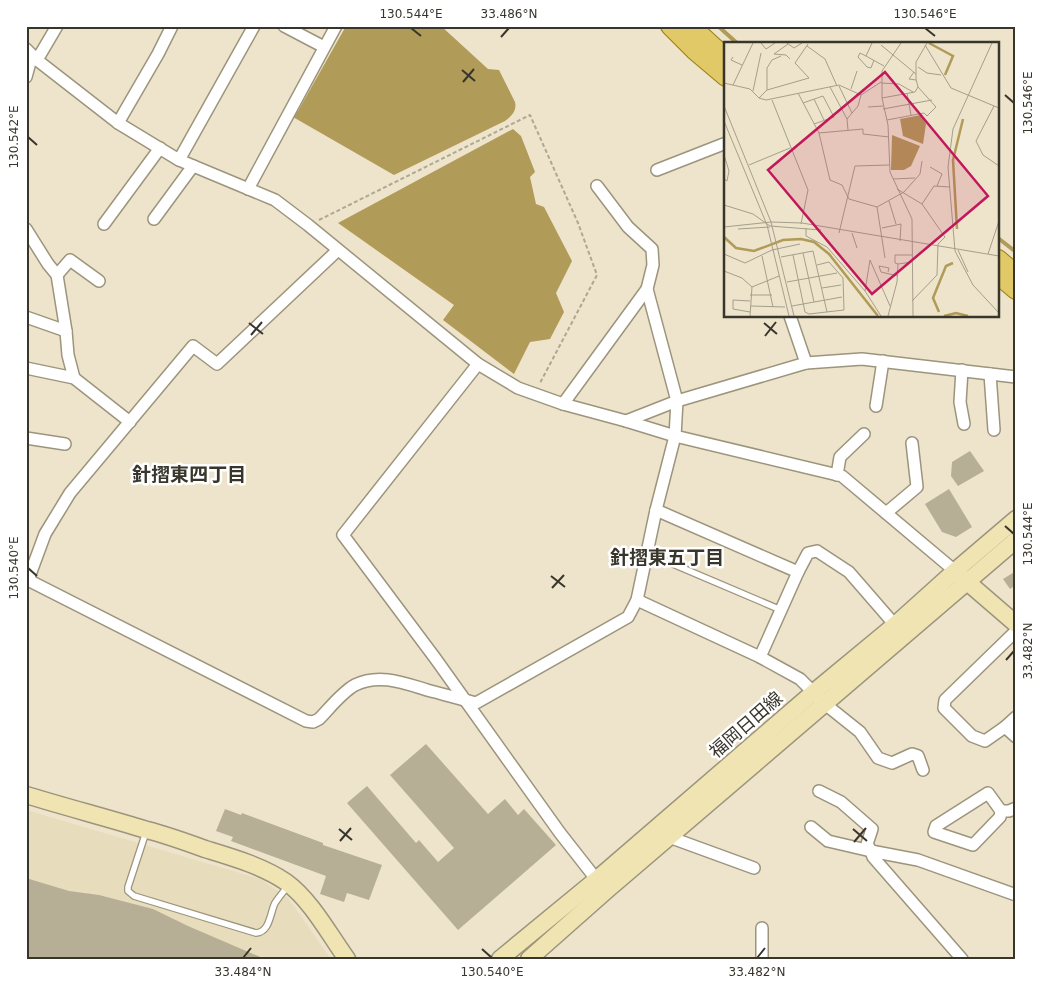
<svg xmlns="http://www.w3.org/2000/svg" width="1042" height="985" font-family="'DejaVu Sans','Noto Sans JP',sans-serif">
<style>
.built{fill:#e7dcbb}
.water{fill:#b19b58}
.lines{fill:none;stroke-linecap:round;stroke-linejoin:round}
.stream{stroke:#b19b58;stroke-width:4}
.building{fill:#b7ae96}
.lane-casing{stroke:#9c947c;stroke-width:8}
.street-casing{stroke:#9c947c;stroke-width:14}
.secondary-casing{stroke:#9c947c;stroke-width:19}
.primary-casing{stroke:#997e11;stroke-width:20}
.path{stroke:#aea794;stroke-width:2;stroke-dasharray:4 2.5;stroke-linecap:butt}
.lane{stroke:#fff;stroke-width:5.5}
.street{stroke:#fff;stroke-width:11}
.secondary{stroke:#f0e4b3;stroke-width:16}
.primary{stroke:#e1c968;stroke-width:18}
.ticks{fill:none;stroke:#38352b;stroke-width:2}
.labels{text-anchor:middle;stroke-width:5;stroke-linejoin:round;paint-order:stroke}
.street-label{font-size:18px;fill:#38352b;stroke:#fff}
.neighbourhood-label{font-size:19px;font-weight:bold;fill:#38352b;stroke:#fff}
.inset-river{fill:none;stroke:#b19b58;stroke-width:2.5}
.inset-road{fill:none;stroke:#a59e8b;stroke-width:1}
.view{fill:#c2185b;fill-opacity:0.15;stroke:#c2185b;stroke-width:2.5}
.inset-edge{fill:none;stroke:#38352b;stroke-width:2.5}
.neatline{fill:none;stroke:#38352b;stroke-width:2}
.ticks-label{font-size:12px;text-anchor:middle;fill:#38352b}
</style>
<rect width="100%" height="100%" fill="#ede4cb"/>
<polygon class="built" points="26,810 260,879 288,898 331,959 26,959"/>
<g class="water">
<path d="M 346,26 L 441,26 L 488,69 L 499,70 L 515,102 C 517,110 512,116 505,121 L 394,175 L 293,117 L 298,111 Z"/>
<polygon points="513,129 521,136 535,172 530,177 536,204 544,207 572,261 556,293 564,312 550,339 530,342 514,374 443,320 454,305 338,223"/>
</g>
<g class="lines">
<g class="stream">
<polyline points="718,26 738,44"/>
<polyline points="998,238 1016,252"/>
</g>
</g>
<g class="building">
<polygon points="970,451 984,471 958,486 951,476 952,462"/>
<polygon points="949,489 972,527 956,537 942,532 925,504"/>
<polygon points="1016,571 1016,585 1010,589 1003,579"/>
<polygon points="426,744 488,814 505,799 518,815 524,809 556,845 458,930 347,803 367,786 416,843 419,840 438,862 454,848 390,775"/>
<polygon points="225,809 241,815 242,813 323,843 323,845 382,865 369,900 347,893 344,902 320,894 326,876 231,841 233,837 216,831"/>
<polygon points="26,878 69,891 99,895 153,909 188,926 265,959 26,959"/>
</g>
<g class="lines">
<g class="lane-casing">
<g id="lane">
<polyline points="647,553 781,610"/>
<path d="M 146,832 L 128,887 L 128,891 L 134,896 L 256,933 C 270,932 270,913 275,903 C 279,897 283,892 288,886"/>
</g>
</g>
<g class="street-casing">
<g id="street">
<polyline points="284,26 324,47"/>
<polyline points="26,49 37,60 118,123 179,160 275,200 308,225 478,364 518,388 563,404 626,421 675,436 842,476 955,571"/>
<polyline points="37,60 57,26"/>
<polyline points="26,77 32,55"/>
<polyline points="118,123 158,54 172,26"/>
<polyline points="179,160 254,26"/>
<polyline points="657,170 726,143"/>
<polyline points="248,189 336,26"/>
<polyline points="154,219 193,166"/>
<polyline points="104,224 160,148"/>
<polyline points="26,229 48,264 57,275 66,331 68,355 74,378"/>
<polyline points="57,275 70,260 99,281"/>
<polyline points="790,316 806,363"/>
<polyline points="26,317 66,331"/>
<polyline points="478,364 343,535 435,658 560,833 600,884"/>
<polyline points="26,368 74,378 130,422"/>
<polyline points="962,370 960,402 964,424"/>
<polyline points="990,374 994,430"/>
<polyline points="563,404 647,289"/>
<polyline points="876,406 883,361"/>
<polyline points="626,421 677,401 806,363 862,359 1016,377"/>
<polyline points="26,438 65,444"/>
<polyline points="837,475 840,457 864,434"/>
<polyline points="656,510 798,572"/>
<polyline points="886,513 917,487 912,443"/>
<path d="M 26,579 L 306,721 L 313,722 L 319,719 C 329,709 342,692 355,685 C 379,673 404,683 427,690 C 443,694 460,699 476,703 L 628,617 L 637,600 L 656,510 L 675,436 L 677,401 L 647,289 L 653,265 L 652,249 L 628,227 L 597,186"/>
<polyline points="28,580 45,534 70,493 193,346 217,364 338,250"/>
<polyline points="637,600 760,657 800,679 825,704 860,732 878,758 892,763 912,754 918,756 923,770"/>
<polyline points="760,657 798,572 808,553 817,551 849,572 895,625"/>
<polyline points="1016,717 1005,727 1016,737"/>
<polyline points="1005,727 985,741 972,736 944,708 945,700 1016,631"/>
<polyline points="819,791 841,802 872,829 867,844 871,851"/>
<polygon points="988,793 1001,811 1000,817 973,845 934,832 936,826"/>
<polyline points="1001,811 1009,811 1016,808"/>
<polyline points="811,827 828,841 871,851"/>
<polyline points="666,833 669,837 754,868"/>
<polyline points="762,928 762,959"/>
<polyline points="962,959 873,857 871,851 918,860 1016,895"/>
</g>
</g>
<g class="secondary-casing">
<g id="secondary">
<polyline points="958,574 1016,624"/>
<path d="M 26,795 C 66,807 107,818 147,830 C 166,835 186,842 205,849 C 231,857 263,866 286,882 C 311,900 329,934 347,959"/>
<polyline points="500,959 596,880 814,692 895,625 955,571 1016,519"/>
<polyline points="529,959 607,890 1016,540"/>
</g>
</g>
<g class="primary-casing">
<g id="primary">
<polyline points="670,26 694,50 726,77"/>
<polyline points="691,26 726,58"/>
<polyline points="998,259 1016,274"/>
<polyline points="998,275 1016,290"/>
</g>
</g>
<polyline class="path" points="319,220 530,115 578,223 597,275 540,383"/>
<use href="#lane" class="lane"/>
<use href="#street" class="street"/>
<use href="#secondary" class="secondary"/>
<use href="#primary" class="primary"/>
</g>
<path class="ticks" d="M 411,28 L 421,36M 925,28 L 935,36M 501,37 L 509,28M 462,70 L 475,81M 463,82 L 474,69M 1005,95 L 1014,103M 28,137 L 37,145M 249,323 L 263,334M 764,323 L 777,334M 251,335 L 262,322M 765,336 L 776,322M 1005,526 L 1014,534M 28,568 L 37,576M 551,576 L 565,587M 552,588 L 564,575M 1006,660 L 1014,651M 339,829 L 352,840M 853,829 L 867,841M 340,841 L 351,828M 854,842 L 866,828M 482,949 L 492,958M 243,958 L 251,948M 757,958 L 765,948"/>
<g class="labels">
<g class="street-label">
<text transform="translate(746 725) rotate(-41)" y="6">福岡日田線</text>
</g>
<g class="neighbourhood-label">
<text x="189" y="481">針摺東四丁目</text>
<text x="667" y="564">針摺東五丁目</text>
</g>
</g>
<g transform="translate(724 42)">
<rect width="275" height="275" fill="#ede4cb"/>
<path d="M 197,73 L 202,82 L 199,102 L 179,94 L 176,77 ZM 168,93 L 196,104 L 187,124 L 180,128 L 167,128 Z" fill="#b19b58"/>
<path class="inset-river" d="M 205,1 L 229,14 L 221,33M 233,187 L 229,118 L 239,77M 0,195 L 12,206 L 30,209 L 59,198 L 77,197 L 90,200 L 105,212 L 154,274M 215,270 L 209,256 L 222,224 L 229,221M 220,274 L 232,271 L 244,274"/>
<path class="inset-road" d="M 37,1 L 42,7 L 51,1M 63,1 L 70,6 L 78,1M 148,1 L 142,14 L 160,24M 177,1 L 158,29 L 158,56 L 164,83 L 166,130 L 188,177 L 189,274M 268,1 L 229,87 L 224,125 L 231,209 L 249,243 L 275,271M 64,2 L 50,12 L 62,13 L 66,17M 157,3 L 192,32M 201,3 L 227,46 L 275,66M 83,4 L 101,17 L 113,44M 142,14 L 136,11 L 134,15 L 143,25 L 147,26 L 150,18M 9,15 L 7,18 L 18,23M 194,25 L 203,31 L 217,33M 190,30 L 185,37 L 192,38M 0,41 L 26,47 L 35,56 L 42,58 L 115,43 L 137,53M 157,41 L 175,42 L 189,50M 9,43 L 29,1M 115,44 L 128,71M 106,45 L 123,77 L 124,88M 127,47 L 133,29M 43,48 L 43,26 L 48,18 L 57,14M 29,49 L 37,11M 74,51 L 95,91 L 106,138 L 118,143 L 125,157 L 153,165 L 180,150 L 196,132 L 198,119M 183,51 L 187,73M 35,56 L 43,48 L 85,36 L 71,21 L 84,2M 158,56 L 191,50 L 194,45M 90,57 L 100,78M 48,58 L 84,148 L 77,182M 79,61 L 99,54 L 110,75 L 90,82M 0,64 L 47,180 L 70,274M 270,64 L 252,99 L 259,113 L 275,124M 144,65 L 159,64M 159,67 L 208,58M 123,77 L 134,64 L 137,53 L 157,40M 163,78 L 200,71 L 203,74 L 212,65 L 194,45 L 192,37 L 192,20 L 203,1M 0,79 L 43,183 L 65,274M 95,91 L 139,87 L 139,92 L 165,95M 0,113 L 5,129 L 3,139 L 0,137M 25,123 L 66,106M 206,125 L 218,132 L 213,144M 169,137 L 191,136M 173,147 L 198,162 L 221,195 L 214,202 L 213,233 L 188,259M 165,159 L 172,182M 198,162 L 210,144 L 226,145M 0,163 L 29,172 L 46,184 L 97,188M 153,165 L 161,216M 0,185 L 47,180 L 78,181 L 275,214M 82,186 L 82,194 L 103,205 L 141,249 L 157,274M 158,186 L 177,182 L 176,199M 14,187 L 46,185M 115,191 L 131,124 L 165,123M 128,191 L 133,206M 234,208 L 244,230M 79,211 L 90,260M 0,212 L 21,221 L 48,208 L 76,202M 264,212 L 275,179M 69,213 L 81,270 L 85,272 L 120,268 L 119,236 L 105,220 L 93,223M 38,214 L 49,265M 57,215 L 89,209 L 103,270M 174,222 L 171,221 L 171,213 L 188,213M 0,229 L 18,236 L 28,245M 164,230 L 165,226 L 155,224 L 157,230 L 174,234M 63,240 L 113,231M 28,245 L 55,234M 98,246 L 117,243M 141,249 L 146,218 L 166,264M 26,253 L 48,253M 27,264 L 61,265M 68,264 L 118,255M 26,270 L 9,267 L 9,258 L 26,259M 26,274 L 28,245M 164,274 L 173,240 L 174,222 L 188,220"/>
<path class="view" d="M 161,30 L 264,154 L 148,252 L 44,128 Z"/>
<rect width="275" height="275" class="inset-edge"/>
</g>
<rect width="1042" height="985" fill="none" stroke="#ffffff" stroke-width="55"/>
<rect x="28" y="28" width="986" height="930" class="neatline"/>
<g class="ticks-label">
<text x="411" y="18">130.544°E</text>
<text x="509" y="18">33.486°N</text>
<text x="925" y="18">130.546°E</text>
<text transform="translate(1028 103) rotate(-90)" y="4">130.546°E</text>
<text transform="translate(14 137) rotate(-90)" y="4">130.542°E</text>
<text transform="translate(1028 534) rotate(-90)" y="4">130.544°E</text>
<text transform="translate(14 568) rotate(-90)" y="4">130.540°E</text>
<text transform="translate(1028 651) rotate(-90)" y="4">33.482°N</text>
<text x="243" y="976">33.484°N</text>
<text x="492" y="976">130.540°E</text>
<text x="757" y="976">33.482°N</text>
</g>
</svg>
